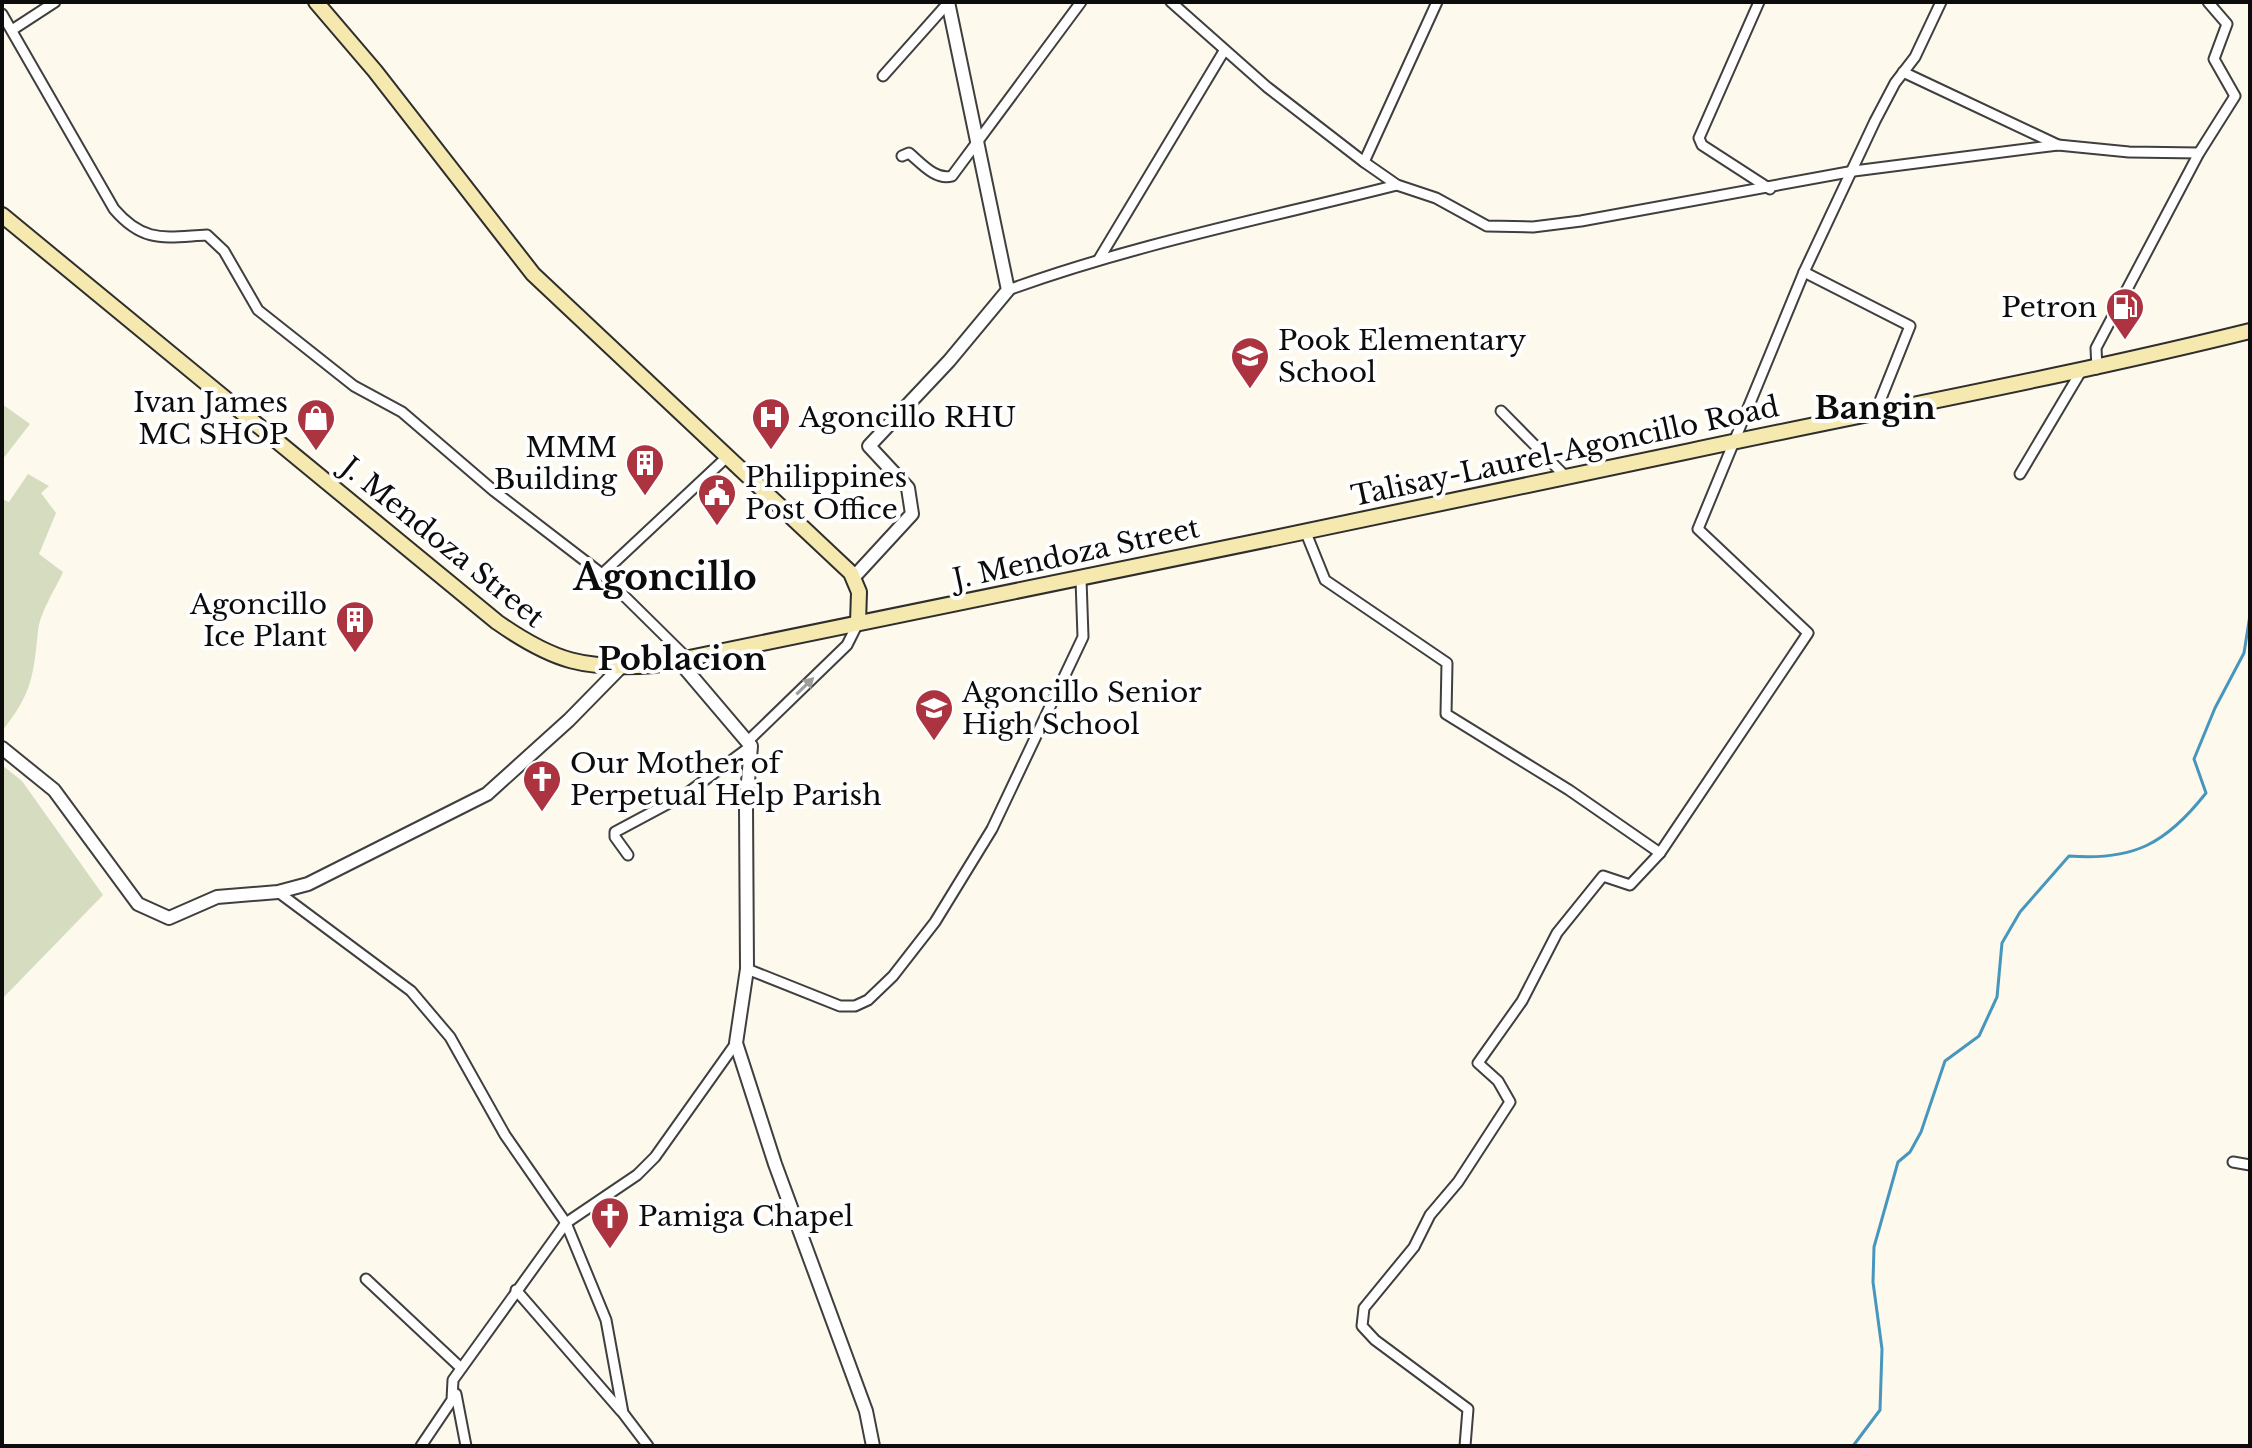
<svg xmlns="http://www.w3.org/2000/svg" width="2252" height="1448" font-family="'Libre Baskerville',serif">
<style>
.cemetery{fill:#d5dcc0}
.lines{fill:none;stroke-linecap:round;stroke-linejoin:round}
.stream{stroke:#4696be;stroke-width:3}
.minor-casing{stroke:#3f3f3f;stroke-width:13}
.tertiary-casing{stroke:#3f3f3f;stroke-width:16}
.secondary-casing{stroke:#2e2e2e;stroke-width:18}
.minor{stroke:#fff;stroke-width:9}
.tertiary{stroke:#fff;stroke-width:12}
.secondary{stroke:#f6e9af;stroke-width:14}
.oneway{fill:#9e9e9e}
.labels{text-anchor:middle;stroke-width:8;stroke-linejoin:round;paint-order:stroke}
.poi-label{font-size:28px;fill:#0c0c0c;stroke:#fff;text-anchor:start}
.street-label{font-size:28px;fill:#0c0c0c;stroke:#fff}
.quarter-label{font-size:32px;font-weight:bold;fill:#0c0c0c;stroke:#fff}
.district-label{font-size:36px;font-weight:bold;fill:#0c0c0c;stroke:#fff}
</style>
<rect width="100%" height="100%" fill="#fdf9ed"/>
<g class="cemetery">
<polygon points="2,404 30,424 2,460"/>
<path d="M 28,474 L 49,486 L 41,493 L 56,513 L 39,554 L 63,572 C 55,590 40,612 38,631 C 33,678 32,693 2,731 L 2,499 L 9,502 Z"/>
<polygon points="2,765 22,781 103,895 2,999"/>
</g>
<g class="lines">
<path class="stream" d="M 1853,1446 L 1880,1410 L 1882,1349 L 1873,1282 L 1874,1247 L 1898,1162 L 1910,1152 L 1921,1132 L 1945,1061 L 1979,1036 L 1997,997 L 2002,943 L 2020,912 L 2069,856 C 2133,861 2166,844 2206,793 L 2194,759 L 2215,708 L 2244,653 L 2250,615"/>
<g class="minor-casing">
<g id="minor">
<polyline points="1171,2 1267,87 1364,162 1397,185 1436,198 1487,226 1533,227 1581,221 1854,171 2058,145 2129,152 2199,153"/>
<polyline points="1759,2 1699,138 1702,145 1770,189"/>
<path d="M 2,14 L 114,209 C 144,244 165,237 207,235 L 224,251 L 258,310 L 354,386 L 402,412 L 494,491 L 602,574 L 687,658"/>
<polyline points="12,30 55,2"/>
<polyline points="1903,72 2058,145"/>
<polyline points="883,76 948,3"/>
<path d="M 902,156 L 909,153 C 921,163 936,181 952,176 L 1081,2"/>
<polyline points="1364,162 1437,2"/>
<polyline points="1099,259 1224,51"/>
<path d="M 1008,290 C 1135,244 1267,218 1397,185"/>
<polyline points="2097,369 2096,348 2199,153 2235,96 2214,59 2227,24 2208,2"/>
<polyline points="1501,411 1566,477"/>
<polyline points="1876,411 1910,326 1804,272 1875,121 1895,83 1915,57 1941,2"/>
<polyline points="2020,474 2080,373"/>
<polyline points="1306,533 1325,580 1447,663 1446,714 1569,790 1660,853"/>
<polyline points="602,574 728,456"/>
<polyline points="749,740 847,645 858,623"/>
<polyline points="628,855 615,837 615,832 686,794 751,746"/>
<polyline points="278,892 411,991 450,1037 505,1135 566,1223 606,1320 623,1413 648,1446"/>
<polyline points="747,969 840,1006 855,1006 868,1000 893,976 935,922 992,829 1083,637 1081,579"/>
<polyline points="2233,1162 2250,1165"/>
<polyline points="366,1279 461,1368"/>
<polyline points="516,1290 621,1411"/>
<polyline points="456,1394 466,1446"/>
<polyline points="421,1446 452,1400 453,1380 566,1223 637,1175 655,1157 736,1043"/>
<polyline points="1465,1446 1468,1409 1375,1340 1362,1326 1364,1308 1414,1247 1430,1215 1458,1182 1510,1102 1498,1081 1478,1063 1522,1001 1557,933 1603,876 1630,885 1660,853 1808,633 1698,529 1804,272"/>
</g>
</g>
<g class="tertiary-casing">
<g id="tertiary">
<polyline points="854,577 912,514 908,488 869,446 949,361 1008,290 948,2"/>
<polyline points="678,660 751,746 746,806 747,969 736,1043 775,1164 866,1411 873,1446"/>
<polyline points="2,748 54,790 138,904 169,918 217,897 278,892 308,884 487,794 569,720 620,668"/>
</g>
</g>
<g class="secondary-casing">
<g id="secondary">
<polyline points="316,2 375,71 533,274 851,573 859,592 858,623"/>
<path d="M 2,215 L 497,622 C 554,662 585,670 655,665 C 1001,596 1345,523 1690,451 C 1877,411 2064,377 2250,331"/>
</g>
</g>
<use href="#minor" class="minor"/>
<use href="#tertiary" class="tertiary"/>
<use href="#secondary" class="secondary"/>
</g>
<defs><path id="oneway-solid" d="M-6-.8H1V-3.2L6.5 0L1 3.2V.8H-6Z" transform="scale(2)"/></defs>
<use class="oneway" href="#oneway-solid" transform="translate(805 686) rotate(-44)"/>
<defs>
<g id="fuel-pin" transform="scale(2)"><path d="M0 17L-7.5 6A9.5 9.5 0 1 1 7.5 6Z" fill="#ac3441" stroke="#fff"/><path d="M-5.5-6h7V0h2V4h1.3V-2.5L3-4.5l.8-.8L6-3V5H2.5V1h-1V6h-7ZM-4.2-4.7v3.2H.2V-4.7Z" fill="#fff"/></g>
<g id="school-pin" transform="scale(2)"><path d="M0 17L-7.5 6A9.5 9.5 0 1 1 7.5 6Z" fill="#ac3441" stroke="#fff"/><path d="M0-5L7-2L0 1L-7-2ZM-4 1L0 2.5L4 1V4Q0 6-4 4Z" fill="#fff"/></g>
<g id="hospital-pin" transform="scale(2)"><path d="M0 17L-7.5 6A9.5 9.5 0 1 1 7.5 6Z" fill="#ac3441" stroke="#fff"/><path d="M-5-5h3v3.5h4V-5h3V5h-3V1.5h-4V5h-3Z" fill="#fff"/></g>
<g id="shop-pin" transform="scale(2)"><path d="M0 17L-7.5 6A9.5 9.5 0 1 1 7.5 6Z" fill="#ac3441" stroke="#fff"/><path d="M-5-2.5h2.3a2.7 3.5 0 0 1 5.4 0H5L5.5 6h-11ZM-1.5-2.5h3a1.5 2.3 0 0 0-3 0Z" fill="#fff"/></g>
<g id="building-pin" transform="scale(2)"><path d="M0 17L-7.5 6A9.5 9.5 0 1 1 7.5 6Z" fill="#ac3441" stroke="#fff"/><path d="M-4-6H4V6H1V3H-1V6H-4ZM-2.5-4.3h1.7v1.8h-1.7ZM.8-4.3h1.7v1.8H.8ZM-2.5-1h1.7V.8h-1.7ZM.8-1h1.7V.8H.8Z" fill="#fff"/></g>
<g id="civic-pin" transform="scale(2)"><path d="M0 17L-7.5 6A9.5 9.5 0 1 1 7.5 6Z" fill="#ac3441" stroke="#fff"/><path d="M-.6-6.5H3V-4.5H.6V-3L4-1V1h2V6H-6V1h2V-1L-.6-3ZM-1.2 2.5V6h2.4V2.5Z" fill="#fff"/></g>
<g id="church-pin" transform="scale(2)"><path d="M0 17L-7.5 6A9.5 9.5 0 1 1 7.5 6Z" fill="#ac3441" stroke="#fff"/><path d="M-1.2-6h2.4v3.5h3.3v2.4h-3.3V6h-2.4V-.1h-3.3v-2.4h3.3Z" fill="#fff"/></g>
</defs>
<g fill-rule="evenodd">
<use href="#fuel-pin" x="2125" y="307"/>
<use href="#school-pin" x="1250" y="356"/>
<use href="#hospital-pin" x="771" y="417"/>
<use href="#shop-pin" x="316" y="418"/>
<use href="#building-pin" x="645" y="463"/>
<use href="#civic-pin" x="717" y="493"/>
<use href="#building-pin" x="355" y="620"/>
<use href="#school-pin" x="934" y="708"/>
<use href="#church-pin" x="542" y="779"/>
<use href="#church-pin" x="610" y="1216"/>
</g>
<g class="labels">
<g class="poi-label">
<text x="2097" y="317" text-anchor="end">Petron</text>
<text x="1278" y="350">Pook Elementary<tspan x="1278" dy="32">School</tspan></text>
<text x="288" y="412" text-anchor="end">Ivan James<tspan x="288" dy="32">MC SHOP</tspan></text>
<text x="799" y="427">Agoncillo RHU</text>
<text x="617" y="457" text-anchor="end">MMM<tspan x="617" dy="32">Building</tspan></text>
<text x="745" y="487">Philippines<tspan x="745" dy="32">Post Office</tspan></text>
<text x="327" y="614" text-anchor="end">Agoncillo<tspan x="327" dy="32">Ice Plant</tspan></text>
<text x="962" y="702">Agoncillo Senior<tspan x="962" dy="32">High School</tspan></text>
<text x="570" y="773">Our Mother of<tspan x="570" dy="32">Perpetual Help Parish</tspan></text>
<text x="638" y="1226">Pamiga Chapel</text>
</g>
<g class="street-label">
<text transform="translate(1565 451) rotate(-12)" y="10">Talisay-Laurel-Agoncillo Road</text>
<text transform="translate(443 542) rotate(39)" y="10">J. Mendoza Street</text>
<text transform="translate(1076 553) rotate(-12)" y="10">J. Mendoza Street</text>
</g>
<g class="quarter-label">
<text x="1875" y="419">Bangin</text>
<text x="682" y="670">Poblacion</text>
</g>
<g class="district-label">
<text x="665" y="590">Agoncillo</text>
</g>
</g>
<rect width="2252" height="1448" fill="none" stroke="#0c0c0c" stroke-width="8"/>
</svg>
